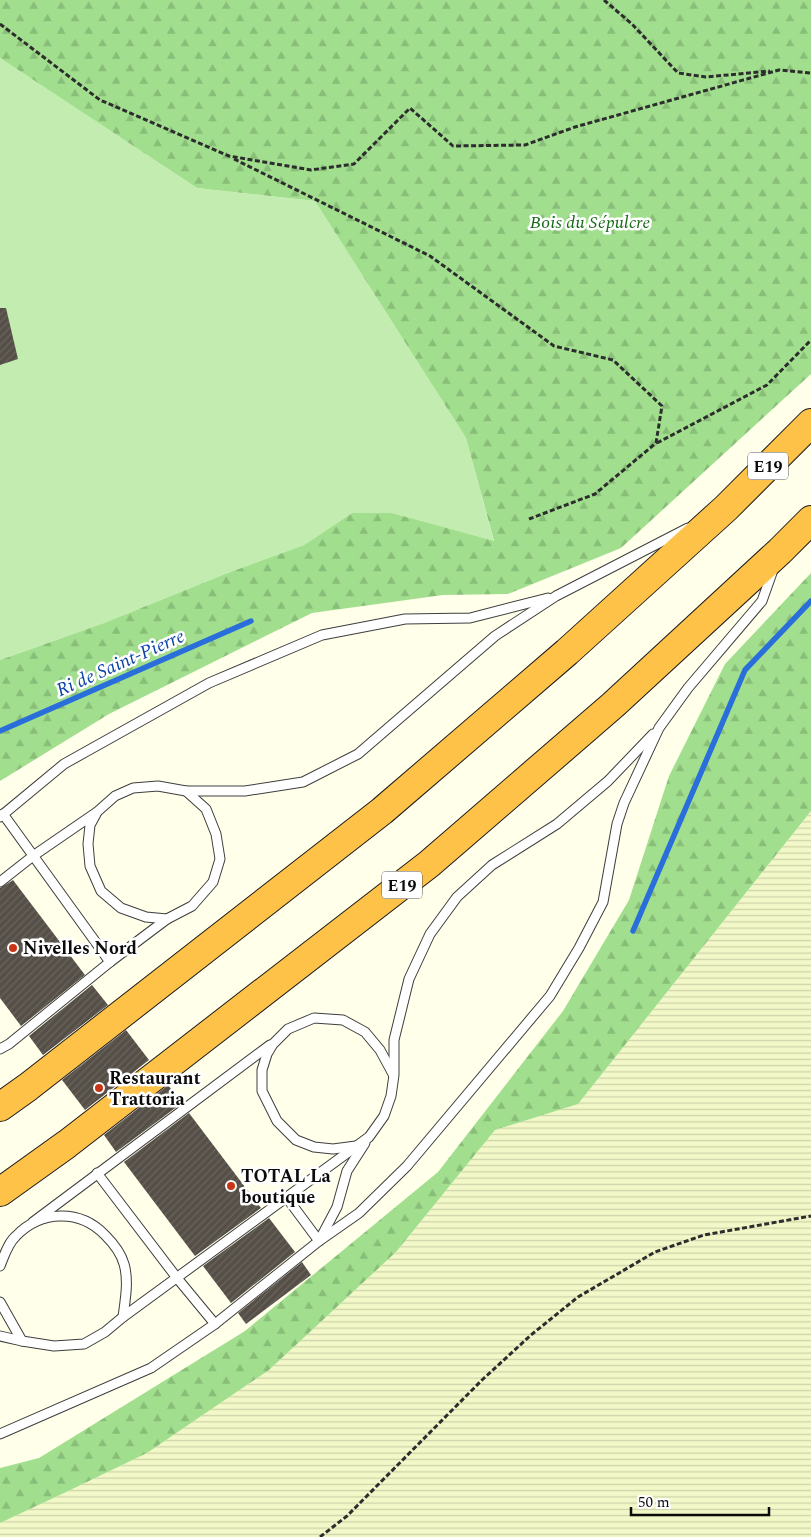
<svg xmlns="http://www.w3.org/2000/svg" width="811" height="1537" font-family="Spectral,serif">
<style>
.farmland{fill:url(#farmland-rules)}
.grass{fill:#c3edb0}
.forest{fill:url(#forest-firs)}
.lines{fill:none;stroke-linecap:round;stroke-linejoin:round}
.stream{stroke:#296eda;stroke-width:5.5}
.building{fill:url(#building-hatch)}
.service-casing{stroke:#3e3e3e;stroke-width:11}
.motorway-casing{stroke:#1c1c1c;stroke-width:30}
.path{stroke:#2d2d2d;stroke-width:3;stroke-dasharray:5 2.5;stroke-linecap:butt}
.service{stroke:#fff;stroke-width:9}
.motorway{stroke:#ffc248;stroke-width:28}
.poi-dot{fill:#c83417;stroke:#fff;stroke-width:2}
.labels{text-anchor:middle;stroke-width:5;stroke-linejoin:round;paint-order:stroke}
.shield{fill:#fff;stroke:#545454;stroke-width:1}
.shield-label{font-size:16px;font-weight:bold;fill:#0b0b0b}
.park-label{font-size:18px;font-style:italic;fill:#166917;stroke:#fff}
.poi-label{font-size:18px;font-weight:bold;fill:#0b0b0b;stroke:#fff;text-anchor:start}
.water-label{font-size:19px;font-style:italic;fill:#0a42a8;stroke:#fff}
</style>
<defs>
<pattern id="farmland-rules" width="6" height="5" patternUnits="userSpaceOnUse" patternTransform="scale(1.25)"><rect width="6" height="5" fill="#f2f8c7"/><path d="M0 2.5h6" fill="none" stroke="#ced3aa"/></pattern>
<pattern id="forest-firs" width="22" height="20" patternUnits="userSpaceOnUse" patternTransform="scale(1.25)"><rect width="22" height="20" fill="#a1df8e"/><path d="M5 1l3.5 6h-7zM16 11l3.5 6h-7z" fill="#89be79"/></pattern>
<pattern id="building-hatch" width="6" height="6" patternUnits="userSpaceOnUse" patternTransform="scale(1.25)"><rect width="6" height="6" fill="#554f47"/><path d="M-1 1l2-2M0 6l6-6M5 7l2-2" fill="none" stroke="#68645d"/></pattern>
</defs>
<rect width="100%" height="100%" fill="#ffffea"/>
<polygon class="farmland" points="811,811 811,1537 0,1537 0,1523 62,1494 147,1453 269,1370 396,1252 495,1130 578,1104"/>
<polygon class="grass" points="0,58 197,188 315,201 466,438 494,542 392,513 352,513 304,545 225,574 104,623 0,660"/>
<g class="forest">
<polygon points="0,0 811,0 811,374 621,548 508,594 443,595 312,613 109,714 0,781 0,660 104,623 225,574 304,545 352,513 392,513 494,541 466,438 315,201 197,188 0,58"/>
<polygon points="811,573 811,811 578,1104 495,1130 396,1252 269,1370 147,1453 62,1494 0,1523 0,1468 39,1458 245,1331 438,1172 563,1011 629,900 669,776 725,664"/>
</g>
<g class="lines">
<g class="stream">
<polyline points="0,731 251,621"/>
<polyline points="633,931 745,670 811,601"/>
</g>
</g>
<g class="building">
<polygon points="0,308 6,308 18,359 0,365"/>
<polygon points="13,880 85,975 21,1026 0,998 0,888"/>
<polygon points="92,985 108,1005 43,1055 29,1036"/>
<polygon points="126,1030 149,1060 85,1110 62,1080"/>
<polygon points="168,1085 182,1103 116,1152 104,1135"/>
<polygon points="189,1113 261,1208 195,1256 124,1162"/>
<polygon points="269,1218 295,1252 231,1303 203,1266"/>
<polygon points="302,1262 311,1275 246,1324 238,1313"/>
</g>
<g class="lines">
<g class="service-casing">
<g id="service">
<polyline points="3,814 110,962"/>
<polyline points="96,814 90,825 88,844 90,866 101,891 121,908 146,917 167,919 192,906 213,882 220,859 216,834 206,809 186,791"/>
<polyline points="0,817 64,764 89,750 209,683 322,635 405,619 470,618 548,598"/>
<polyline points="0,882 33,856 97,812 115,796 133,788 158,786 186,791 245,791 303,782 358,754 495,636 556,596 688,528"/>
<polyline points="0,1049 9,1044 110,962 167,919"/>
<polyline points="356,1146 333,1149 314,1147 296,1140 277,1121 262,1091 262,1070 267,1054 273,1044 288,1029 314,1018 343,1020 365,1032 380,1050 393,1074"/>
<polyline points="97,1173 177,1278 215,1324"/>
<polyline points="287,1198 319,1241 337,1207 347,1171 365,1143"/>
<polyline points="33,1222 270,1045"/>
<path d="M 0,1266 C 4,1256 8,1243 16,1236 C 41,1210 80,1209 105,1235 C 113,1243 121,1253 124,1264 C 129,1281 125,1301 123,1317"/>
<polyline points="0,1302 22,1341"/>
<polyline points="0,1336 22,1341 54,1346 84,1344 105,1332 123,1317 369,1137 384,1116 391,1096 394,1075 394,1040 409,979 430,934 457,897 492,865 557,824 608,781 653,734"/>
<polyline points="0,1434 151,1368 215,1324 319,1241 359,1213 407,1166 550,996 579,948 603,902 617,824 624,803 659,728 688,688 762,601 773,570"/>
</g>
</g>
<g class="motorway-casing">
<g id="motorway">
<polyline points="0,1107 28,1087 382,811 567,652 726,508 811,423"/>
<polyline points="0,1192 67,1144 429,864 613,705 780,551 811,520"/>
</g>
</g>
<g class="path">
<polyline points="604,0 632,24 678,73 706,77 770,71"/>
<polyline points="0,24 100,100 229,156 311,170 354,164 410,108 453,146 525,145 575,127 779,70 811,73"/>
<polyline points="234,159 430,256 554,346 613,360 662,406 656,443 595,494 529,519"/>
<polyline points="657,443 767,385 811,340"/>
<polyline points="320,1537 347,1516 482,1380 531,1335 578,1297 655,1252 704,1235 811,1216"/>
</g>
<use href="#service" class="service"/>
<use href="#motorway" class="motorway"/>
</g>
<g class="poi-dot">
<circle cx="13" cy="948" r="5"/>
<circle cx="99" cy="1088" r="5"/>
<circle cx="231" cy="1186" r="5"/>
</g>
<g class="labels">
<g class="shield">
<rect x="748" y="452.5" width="40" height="27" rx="4"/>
<rect x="382" y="871.5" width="40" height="27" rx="4"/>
</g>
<g class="shield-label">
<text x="768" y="472">E19</text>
<text x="402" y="891">E19</text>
</g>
<g class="park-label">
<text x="590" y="228">Bois du Sépulcre</text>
</g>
<g class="poi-label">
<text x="23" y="954">Nivelles Nord</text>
<text x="109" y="1084">Restaurant<tspan x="109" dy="21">Trattoria</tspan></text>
<text x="241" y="1182">TOTAL La<tspan x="241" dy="21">boutique</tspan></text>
</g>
<g class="water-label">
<text transform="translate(120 662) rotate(-24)" y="7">Ri de Saint-Pierre</text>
</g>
</g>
<path d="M631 1507v8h138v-8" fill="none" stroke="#0b0b0b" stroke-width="2.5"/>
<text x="638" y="1507" font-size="15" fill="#0b0b0b" stroke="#ffffff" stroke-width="4" paint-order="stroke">50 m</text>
</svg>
